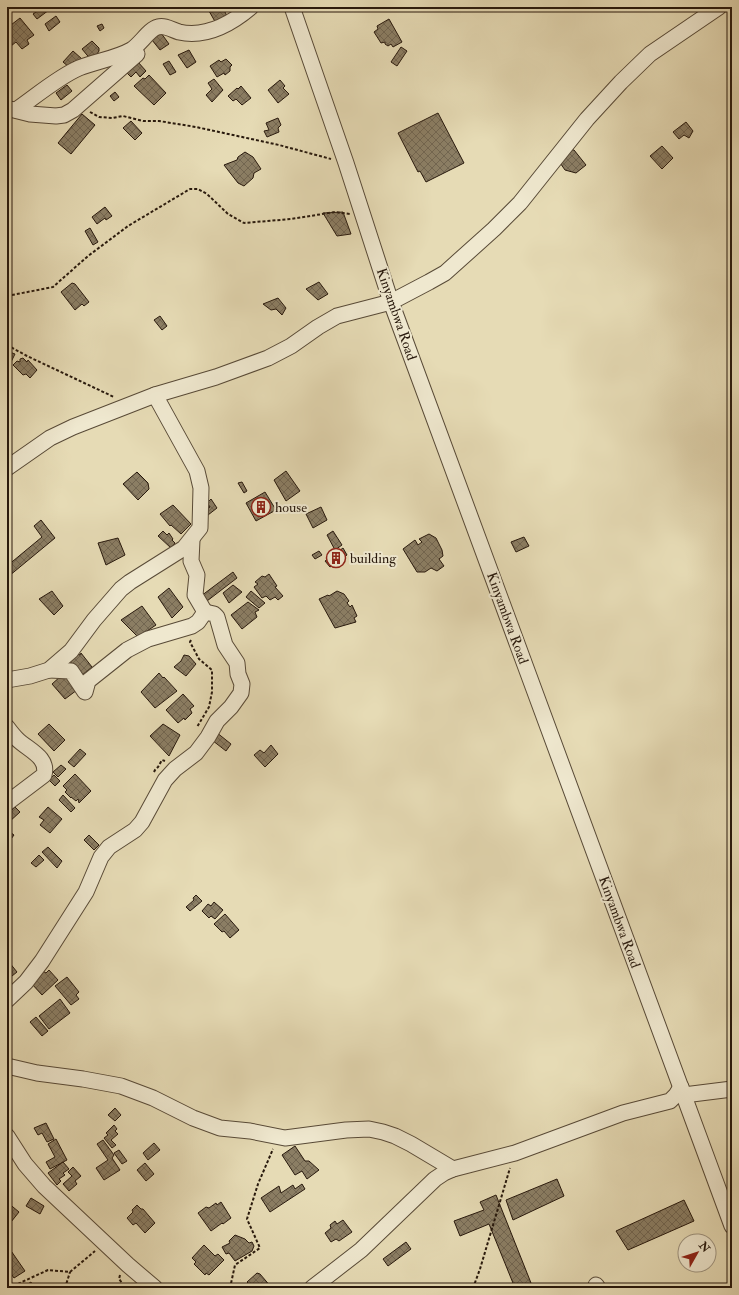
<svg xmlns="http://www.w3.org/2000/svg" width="739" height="1295" font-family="'IM FELL Double Pica',serif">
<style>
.building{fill:url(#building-cross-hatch);stroke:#28190d}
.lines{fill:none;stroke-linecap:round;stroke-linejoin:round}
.minor-casing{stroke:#584a37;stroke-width:17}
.path{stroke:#28190d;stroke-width:2;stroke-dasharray:3 2;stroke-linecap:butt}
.minor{stroke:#efe8cf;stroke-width:15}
.labels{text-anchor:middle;stroke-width:4;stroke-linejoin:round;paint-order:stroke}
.street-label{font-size:14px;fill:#28190d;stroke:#efe8cf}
.poi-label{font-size:14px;fill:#28190d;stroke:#efe8cf;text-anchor:start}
</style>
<defs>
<pattern id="building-cross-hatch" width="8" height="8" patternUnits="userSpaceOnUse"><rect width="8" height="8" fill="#8b7e64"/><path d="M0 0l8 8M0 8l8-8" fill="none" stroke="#726651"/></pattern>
</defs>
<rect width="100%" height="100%" fill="#e6dbb5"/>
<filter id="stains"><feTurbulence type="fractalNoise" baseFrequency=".005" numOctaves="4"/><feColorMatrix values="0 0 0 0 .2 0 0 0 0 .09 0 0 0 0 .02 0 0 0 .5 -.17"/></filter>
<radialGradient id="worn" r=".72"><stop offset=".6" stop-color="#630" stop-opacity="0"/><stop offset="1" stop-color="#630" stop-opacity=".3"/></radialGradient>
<g class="building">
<polygon points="29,7 41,7 33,12"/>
<polygon points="43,7 47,7 49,10 37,19 33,14"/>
<polygon points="212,7 222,7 229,19 217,25 209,11 213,9"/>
<polygon points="56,16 60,22 49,31 45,24"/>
<polygon points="20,18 34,35 27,40 29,44 22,49 16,42 11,46 7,41 7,28"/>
<polygon points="389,19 402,42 393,47 391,44 388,46 385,44 385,42 381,43 374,32 378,29 377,26"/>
<polygon points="102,24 104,28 100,31 97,26"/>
<polygon points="161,33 169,44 160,50 152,40"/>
<polygon points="92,41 99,48 99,51 97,54 97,57 92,61 82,49"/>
<polygon points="401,47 407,51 397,66 391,62"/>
<polygon points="189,50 196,62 187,68 178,55"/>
<polygon points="73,51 82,59 77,64 74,61 69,67 63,62"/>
<polygon points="226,59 232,65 230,67 230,71 225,75 224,73 217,77 210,66 219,60 221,62"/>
<polygon points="169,61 176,72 170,75 163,64"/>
<polygon points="138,62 146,71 140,77 136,72 131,77 126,72"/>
<polygon points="149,75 166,93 154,105 134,86 143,78 145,79"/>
<polygon points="214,79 223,90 212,102 206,95 212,89 208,83"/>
<polygon points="280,80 285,86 283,88 289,94 278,103 268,90"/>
<polygon points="67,85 72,91 61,100 56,93"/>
<polygon points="241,86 251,98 242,105 236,99 233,101 228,96 237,88 238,89"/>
<polygon points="115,92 119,97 114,101 110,96"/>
<polygon points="438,113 464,163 426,182 420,171 418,172 398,133"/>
<polygon points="82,114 95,125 71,154 58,143"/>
<polygon points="278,118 281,125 278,128 279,132 267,137 264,131 269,130 266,123"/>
<polygon points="131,121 142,133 135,140 123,128"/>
<polygon points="686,122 693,131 689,138 684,135 679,139 673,132"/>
<polygon points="662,146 673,158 662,169 650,156"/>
<polygon points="568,149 574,150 586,165 576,173 565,170 556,157"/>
<polygon points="245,152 253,157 261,169 254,173 253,178 244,186 238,183 224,165 237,160 238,157"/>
<polygon points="105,207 112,216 106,220 105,218 97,224 92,217"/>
<polygon points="343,212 351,234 337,236 323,213"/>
<polygon points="90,228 98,242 93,245 85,231"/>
<polygon points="319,282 328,294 318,300 306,289"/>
<polygon points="72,283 75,284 89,302 84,306 82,304 75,310 61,292"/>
<polygon points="278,298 286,308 282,315 276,309 271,310 263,304"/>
<polygon points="160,316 167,326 162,330 154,320"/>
<polygon points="7,351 15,354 11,362 7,360"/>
<polygon points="23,358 27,362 28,360 37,370 30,378 26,374 23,375 13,365 17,361 20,362 20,359"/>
<polygon points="286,471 300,491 286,501 274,480"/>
<polygon points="137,472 148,483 149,489 138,500 123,484"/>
<polygon points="242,482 247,491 244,493 238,483"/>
<polygon points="265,492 276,510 256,521 246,503"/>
<polygon points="211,499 217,508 208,515 205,511 210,507 207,503"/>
<polygon points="173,505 191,524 181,534 171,525 170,526 160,514"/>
<polygon points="321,507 327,520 313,528 306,514"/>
<polygon points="41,520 55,538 9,576 7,573 7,566 42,537 34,526"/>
<polygon points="163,531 167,535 169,533 173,539 172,540 175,543 171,548 158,536"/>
<polygon points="333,531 342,545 335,550 327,535"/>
<polygon points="429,534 436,538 442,550 443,556 439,559 444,566 437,571 431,568 425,572 417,572 403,549 415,540 418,545 422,542 419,539"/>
<polygon points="524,537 529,546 516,552 511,542"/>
<polygon points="118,538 125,555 106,565 98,543"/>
<polygon points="343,548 347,555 330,567 325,561"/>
<polygon points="319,551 322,555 315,559 312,555"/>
<polygon points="233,572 237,578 207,601 201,596"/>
<polygon points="269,574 277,586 275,587 283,596 278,600 275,597 270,600 266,596 262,598 254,587 258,584 255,582 262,576 265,577"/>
<polygon points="233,585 242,592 229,603 223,593"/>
<polygon points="169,588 183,607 172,618 158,597"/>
<polygon points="52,591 63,606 54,615 39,599"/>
<polygon points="251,591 265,603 259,608 246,597"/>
<polygon points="337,591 344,594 349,601 347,603 350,607 352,605 357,616 354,618 356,622 335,628 319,599 328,595 329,596"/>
<polygon points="248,602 259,610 255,612 257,617 242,629 231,615"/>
<polygon points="142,606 156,625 138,637 121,620"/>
<polygon points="76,653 80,655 81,653 92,667 81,676 69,660"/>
<polygon points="184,655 189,656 196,664 186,676 174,667 181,661"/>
<polygon points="69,673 77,690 65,699 52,684 61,676 62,679"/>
<polygon points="159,673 163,678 164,677 177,691 155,708 141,692"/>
<polygon points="183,694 194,706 190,709 192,713 185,720 184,718 178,723 166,710"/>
<polygon points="49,724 65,740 54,751 38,734"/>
<polygon points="163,724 180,735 169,756 150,736"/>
<polygon points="216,732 231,744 226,751 208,737"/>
<polygon points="271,745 278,754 265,767 254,755 260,750 264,753"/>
<polygon points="80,749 86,754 74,767 68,762"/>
<polygon points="61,765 66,769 58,777 53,772"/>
<polygon points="75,774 91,791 79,803 78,799 76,801 71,797 71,798 65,792 67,790 63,786"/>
<polygon points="54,775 60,781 55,786 49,780"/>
<polygon points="63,795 75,808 71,812 59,800"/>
<polygon points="15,807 20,812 9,822 7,820 7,815"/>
<polygon points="48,807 62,819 50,833 40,825 44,820 39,817"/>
<polygon points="7,830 14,835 8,843 7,842"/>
<polygon points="89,835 99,845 94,850 84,840"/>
<polygon points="48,847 62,861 57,868 42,852"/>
<polygon points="39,855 44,860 36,867 31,863"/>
<polygon points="196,895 202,901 190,911 186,907 194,900 193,898"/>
<polygon points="214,902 223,910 215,919 211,916 209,918 202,911 208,904 211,906"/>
<polygon points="225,914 239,930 230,938 224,931 222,932 214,924"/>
<polygon points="9,962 17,972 7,980 7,963"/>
<polygon points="49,970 58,980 42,995 31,983 43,971 46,973"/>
<polygon points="67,977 79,992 76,995 79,999 71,1005 55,986"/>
<polygon points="60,999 70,1013 49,1029 39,1016"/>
<polygon points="36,1017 48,1031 42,1036 30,1022"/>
<polygon points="115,1108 121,1115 115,1121 108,1115"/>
<polygon points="46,1123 54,1139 47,1142 42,1133 38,1135 34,1128"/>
<polygon points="114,1125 117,1129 115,1131 118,1134 111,1140 116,1145 112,1148 104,1138 108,1135 106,1133"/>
<polygon points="56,1139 67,1160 50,1169 46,1162 55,1157 48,1144"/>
<polygon points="103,1140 114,1155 112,1158 120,1170 104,1180 96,1168 108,1160 97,1144"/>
<polygon points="154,1143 160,1150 148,1160 143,1153"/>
<polygon points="295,1146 305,1161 309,1161 319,1170 307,1179 302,1171 295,1175 282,1155"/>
<polygon points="119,1150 127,1161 122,1164 114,1153"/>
<polygon points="63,1162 69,1169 63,1173 65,1175 59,1179 61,1181 57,1185 48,1173"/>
<polygon points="145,1163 154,1174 146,1181 137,1170"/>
<polygon points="73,1167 81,1176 75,1181 77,1184 69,1191 63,1184 72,1176 68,1172"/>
<polygon points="557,1179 564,1196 513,1220 506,1200"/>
<polygon points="302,1184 305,1189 270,1212 261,1198 279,1186 281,1193 293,1185 295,1189"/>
<polygon points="496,1195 533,1288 515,1288 489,1224 460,1236 454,1221 484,1210 480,1202"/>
<polygon points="31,1198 44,1206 40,1214 26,1206"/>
<polygon points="684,1200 694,1221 628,1250 616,1231"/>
<polygon points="7,1202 19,1212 7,1227"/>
<polygon points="221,1202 231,1218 223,1224 222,1223 211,1231 198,1213 206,1207 209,1208 216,1203 217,1205"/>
<polygon points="137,1205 141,1209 143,1209 155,1223 145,1233 136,1223 133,1225 127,1218 133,1212 132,1210"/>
<polygon points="343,1220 352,1232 339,1241 336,1239 331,1242 325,1233 331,1228 330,1225 335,1221 337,1224"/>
<polygon points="235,1235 245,1239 249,1243 252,1242 254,1246 252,1251 235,1261 229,1253 226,1254 222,1247 230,1243 229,1241"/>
<polygon points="406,1242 411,1249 388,1266 383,1259"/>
<polygon points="7,1245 25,1271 14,1278 7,1268"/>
<polygon points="204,1245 215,1256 218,1254 224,1260 209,1275 206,1273 205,1275 194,1264 196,1262 192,1258"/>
<polygon points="257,1273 260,1274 272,1288 253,1288 247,1282"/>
<polygon points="31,1282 34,1288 21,1288"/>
</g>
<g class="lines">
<g class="minor-casing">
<g id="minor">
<polyline points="292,7 346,163 391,302 732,1226"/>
<polyline points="10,109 30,114 56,116 64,115 73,110 137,54"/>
<path d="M 16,110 C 35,97 58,77 79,68 C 96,61 115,59 131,50 C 140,45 149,29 158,27 C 165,25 172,30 179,32 C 206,38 231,24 251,7"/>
<polyline points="7,468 50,438 73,427 155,395 216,377 268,358 291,346 318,327 337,316 391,302 429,282 445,273 494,229 520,203 587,119 621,82 650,54 719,7"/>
<polyline points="49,670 71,671 85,692 88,681 127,650 148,639 192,626 198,622 205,612 195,595 197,575 191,561 192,540"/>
<polyline points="7,680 30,676 49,670 71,651 94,620 121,589 130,582 184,548 200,528 201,488 197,471 155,395"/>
<path d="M 7,727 C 10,731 13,735 17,739 C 28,750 49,757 44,775 L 7,803"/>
<polyline points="7,1000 26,982 42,961 86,892 101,857 109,847 135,830 142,822 165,780 175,769 196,753 208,737 217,721 231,707 241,693 242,684 238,674 237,663 225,645 217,617 214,614 205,612"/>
<polyline points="7,1066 37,1073 83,1079 121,1086 153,1098 193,1118 220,1128 250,1131 285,1138 346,1130 369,1129 383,1132 395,1136 411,1144 453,1169"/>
<polyline points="684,1095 732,1089"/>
<polyline points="7,1136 25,1164 44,1186 128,1265 155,1288"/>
<polyline points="596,1285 598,1288"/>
<polyline points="312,1288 361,1250 435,1179 444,1173 453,1169 515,1153 623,1113 670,1101 676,1095 681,1087"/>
</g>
</g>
<g class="path">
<polyline points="90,112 99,117 112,118 123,116 143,121 159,121 196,127 279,145 331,159"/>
<polyline points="7,296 53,287 88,256 128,226 190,189 198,189 207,194 228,214 244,223 291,219 335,212 350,214"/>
<polyline points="7,345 27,356 114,397"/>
<polyline points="191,640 190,642 199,659 212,670 212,692 209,707 197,727"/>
<polyline points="154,772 155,770 158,767 162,760 165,761"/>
<polyline points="120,1275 119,1279 123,1284 125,1288"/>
<polyline points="9,1288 48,1270 70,1272 95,1251"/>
<polyline points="65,1288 70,1272"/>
<polyline points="230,1288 235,1265 260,1248 247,1219 258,1184 273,1149"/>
<polyline points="473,1288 480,1269 510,1168"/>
</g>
<use href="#minor" class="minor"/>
</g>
<defs>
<g id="building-ring" transform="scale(1)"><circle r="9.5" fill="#efe8cf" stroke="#8f2418" stroke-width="1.5"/><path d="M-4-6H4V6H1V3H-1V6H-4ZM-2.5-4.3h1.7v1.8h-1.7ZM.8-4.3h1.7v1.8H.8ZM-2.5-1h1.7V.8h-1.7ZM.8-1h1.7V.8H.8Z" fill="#8f2418"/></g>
</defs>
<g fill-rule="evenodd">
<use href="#building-ring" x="261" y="507"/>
<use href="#building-ring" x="336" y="558"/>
</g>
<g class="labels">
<g class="street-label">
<text transform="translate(397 314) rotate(71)" y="5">Kinyambwa Road</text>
<text transform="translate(508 618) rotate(70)" y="5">Kinyambwa Road</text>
<text transform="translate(620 922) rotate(70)" y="5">Kinyambwa Road</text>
</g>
<g class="poi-label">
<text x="275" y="512">house</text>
<text x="350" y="563">building</text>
</g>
</g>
<rect width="739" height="1295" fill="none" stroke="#e6dbb5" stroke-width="24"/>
<rect x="8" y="8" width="723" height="1279" fill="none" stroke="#28190d" stroke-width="2"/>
<rect x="12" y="12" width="715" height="1271" fill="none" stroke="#28190d"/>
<g transform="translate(697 1253) rotate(51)"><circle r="19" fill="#efe8cf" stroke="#9f9581"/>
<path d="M0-3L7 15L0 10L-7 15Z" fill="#8f2418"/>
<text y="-6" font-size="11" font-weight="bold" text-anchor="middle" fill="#28190d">N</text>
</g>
<rect width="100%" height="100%" filter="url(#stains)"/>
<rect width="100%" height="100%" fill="url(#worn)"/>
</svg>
